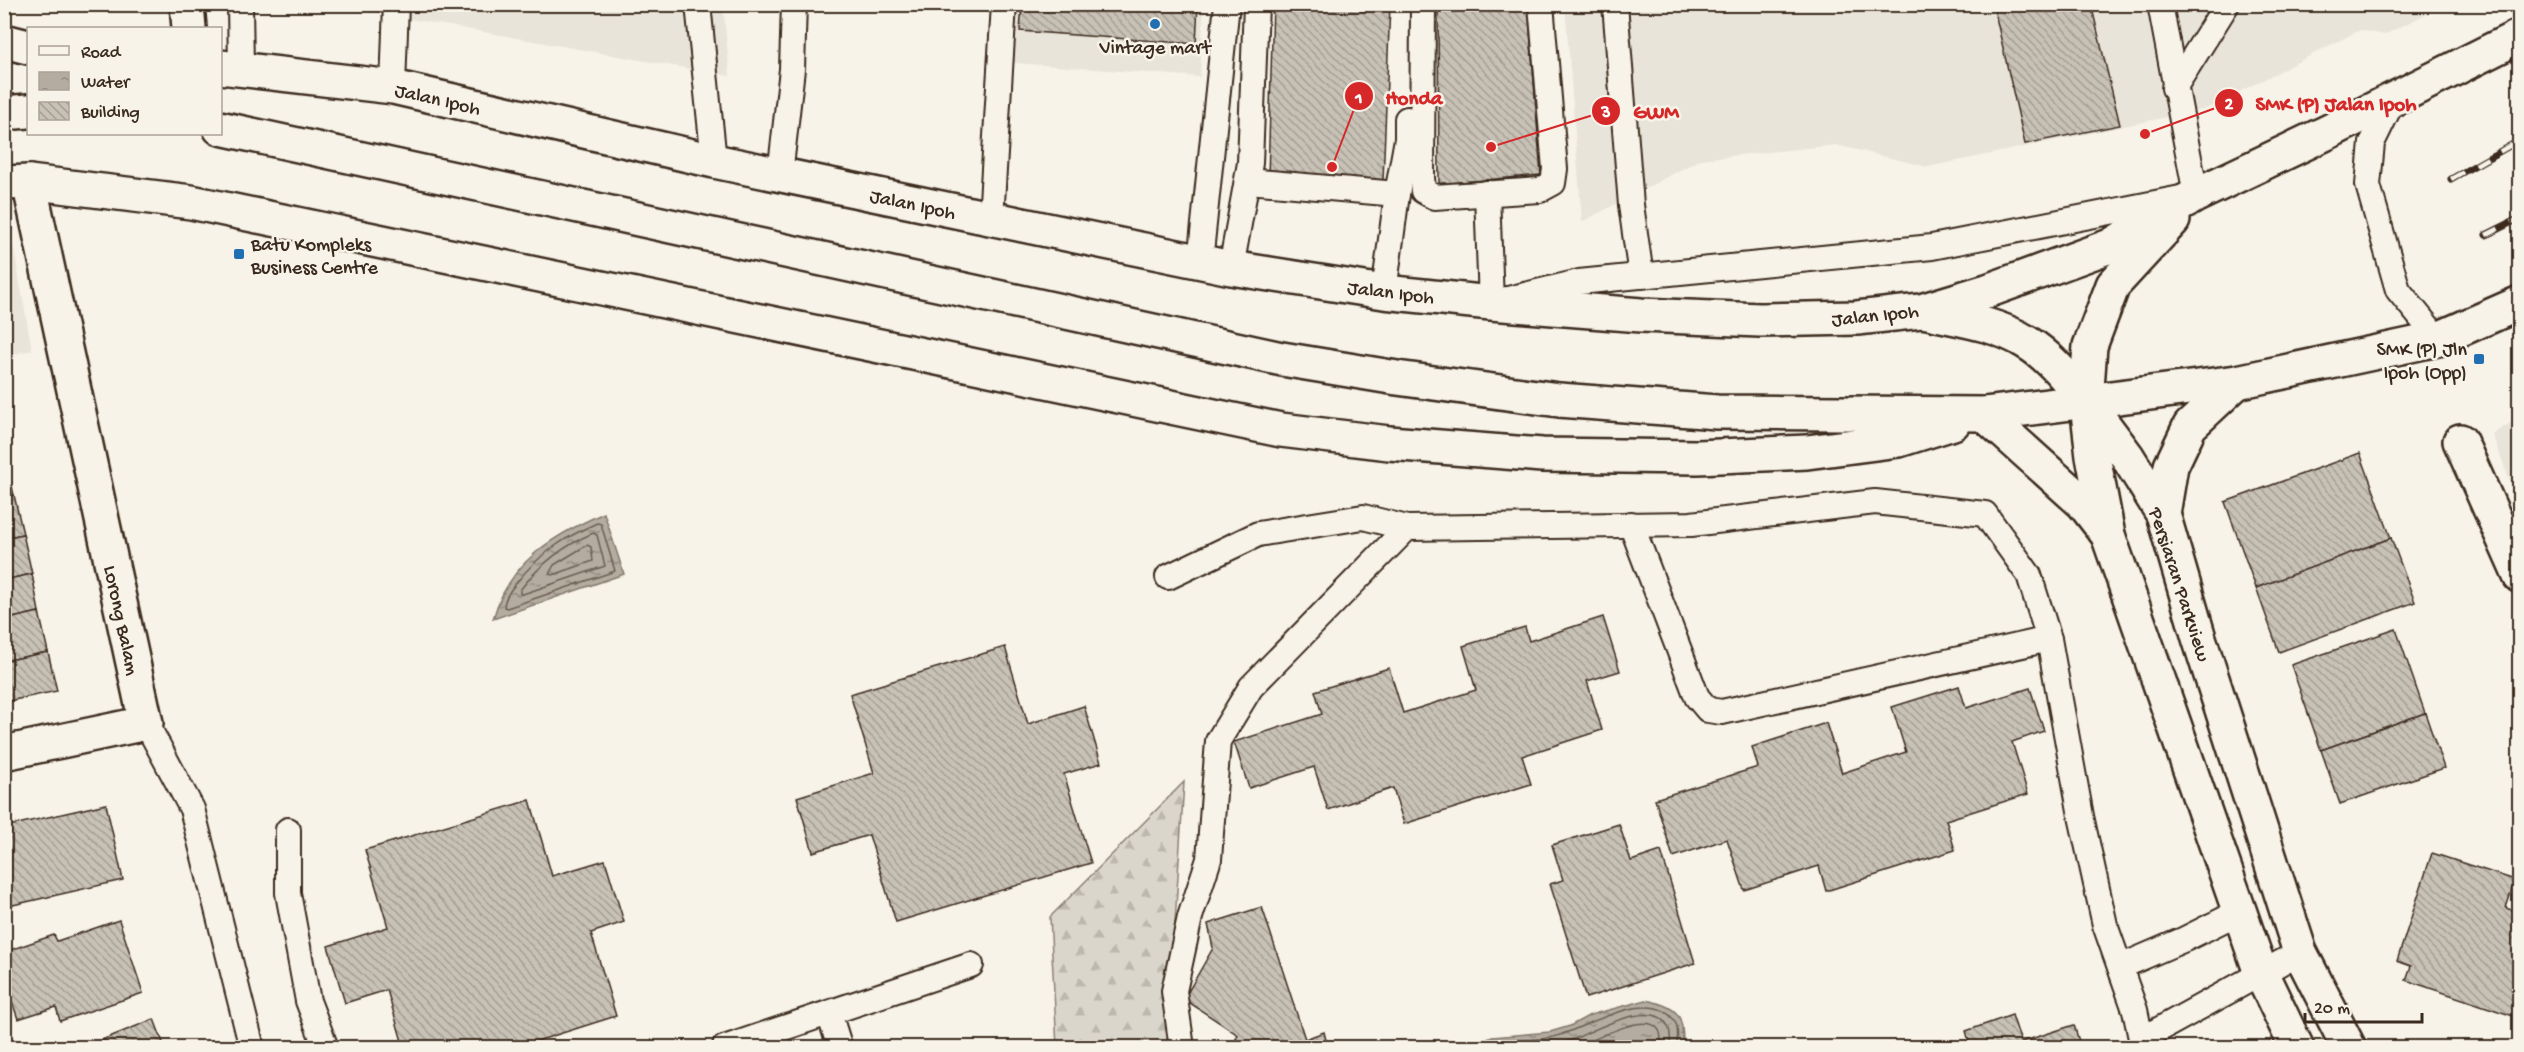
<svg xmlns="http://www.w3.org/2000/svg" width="2524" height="1052" font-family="'Gochi Hand',sans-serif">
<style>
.built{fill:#e9e4d9}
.forest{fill:url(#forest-firs);stroke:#8b8074;stroke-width:1.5}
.water{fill:url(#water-ripples);stroke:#84786c;stroke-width:1.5}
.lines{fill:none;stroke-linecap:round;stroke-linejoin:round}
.shore{stroke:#6b5e52;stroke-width:1.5}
.building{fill:url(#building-back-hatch);stroke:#3b2a1e;stroke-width:1.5}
.service-casing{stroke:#3b2a1e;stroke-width:28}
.minor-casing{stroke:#3b2a1e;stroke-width:38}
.primary-casing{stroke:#3b2a1e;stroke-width:38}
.service{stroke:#f7f3e8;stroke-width:24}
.minor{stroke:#f7f3e8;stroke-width:33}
.primary{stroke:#f7f3e8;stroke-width:33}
.rail-casing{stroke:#3b2a1e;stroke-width:7}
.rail{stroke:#f7f3e8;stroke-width:4.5;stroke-dasharray:14;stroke-linecap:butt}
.poi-dot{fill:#1f6fb2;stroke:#f7f3e8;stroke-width:2}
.labels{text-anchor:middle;stroke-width:5;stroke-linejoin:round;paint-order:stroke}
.poi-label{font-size:20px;fill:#3b2a1e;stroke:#f7f3e8}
.street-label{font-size:20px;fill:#3b2a1e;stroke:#f7f3e8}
.leader{fill:none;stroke:#d62828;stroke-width:2}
.callout-dot{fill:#d62828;stroke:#f7f3e8;stroke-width:2}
.mark-label{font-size:18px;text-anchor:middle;font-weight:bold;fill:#fff}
.callout-label{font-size:21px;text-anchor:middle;font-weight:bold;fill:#d62828;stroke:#f7f3e8;stroke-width:5;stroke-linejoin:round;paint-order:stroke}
</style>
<defs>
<pattern id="forest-firs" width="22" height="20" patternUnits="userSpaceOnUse" patternTransform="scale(1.5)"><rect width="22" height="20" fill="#dbd6cb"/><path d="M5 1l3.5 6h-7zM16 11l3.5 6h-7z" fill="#bdb8ae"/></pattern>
<pattern id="water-ripples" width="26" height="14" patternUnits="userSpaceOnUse" patternTransform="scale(1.5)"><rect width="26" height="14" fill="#b4aca0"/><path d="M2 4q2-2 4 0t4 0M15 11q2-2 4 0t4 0" fill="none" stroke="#948c82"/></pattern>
<pattern id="building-back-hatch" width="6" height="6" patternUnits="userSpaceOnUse" patternTransform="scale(1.5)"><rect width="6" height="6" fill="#c8c1b6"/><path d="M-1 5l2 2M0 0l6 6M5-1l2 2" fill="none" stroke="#a49d93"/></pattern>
</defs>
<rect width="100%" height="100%" fill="#f7f3e8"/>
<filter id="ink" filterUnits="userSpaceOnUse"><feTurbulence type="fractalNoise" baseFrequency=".0167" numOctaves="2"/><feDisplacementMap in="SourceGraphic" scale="12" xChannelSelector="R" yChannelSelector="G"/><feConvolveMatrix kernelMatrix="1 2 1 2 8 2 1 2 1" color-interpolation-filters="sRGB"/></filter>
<g filter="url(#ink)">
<g class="built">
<polygon points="331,5 723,5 730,76"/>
<polygon points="1008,5 1204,5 1200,77 1004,62"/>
<polygon points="1565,5 2444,5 2384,35 2360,30 2206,109 1928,167 1836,145 1701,159 1582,222"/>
<polygon points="4,216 8,216 32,350 5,356"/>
<polygon points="2519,418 2519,505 2492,434"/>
</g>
<polygon class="forest" points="1184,782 1167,1047 1057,1047 1050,917"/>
<g class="water">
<path d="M 604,513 L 624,574 L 493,619 C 509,562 552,536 604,513 Z"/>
<path d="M 1646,1000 C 1679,1008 1683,1013 1683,1047 L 1470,1047 L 1492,1037 L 1550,1032 L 1570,1026 L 1590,1015 Z"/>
</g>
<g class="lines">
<g class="shore">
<path d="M 597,523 L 601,524 L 615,571 L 507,608 L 504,607 C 504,598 511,589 517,582 C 539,554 565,537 597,523 Z"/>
<path d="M 593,533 L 597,535 L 605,566 L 523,594 L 520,594 L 520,590 C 540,564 563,546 593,533 Z"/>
<polygon points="587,545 591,547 593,561 553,575 549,574 554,565"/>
<path d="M 1484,1048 C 1505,1038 1531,1042 1553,1037 C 1583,1030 1655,982 1676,1024 C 1679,1031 1677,1041 1677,1048"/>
<path d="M 1534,1048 C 1548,1046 1563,1044 1576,1038 C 1595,1030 1658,995 1669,1029 C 1671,1034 1670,1042 1670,1048"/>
<path d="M 1576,1048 C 1592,1041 1645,1011 1658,1029 C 1662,1033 1661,1041 1661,1048"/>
</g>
</g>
<g class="building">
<polygon points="1022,4 1198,4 1196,44 1020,31"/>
<polygon points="1273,4 1390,4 1383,181 1268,178"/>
<polygon points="1438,4 1528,4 1541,175 1439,184"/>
<polygon points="1993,4 2091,4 2120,125 2025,144"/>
<polygon points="2360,453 2391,538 2256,588 2225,502"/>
<polygon points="4,456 14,495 4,497"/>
<polygon points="14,495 23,534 4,538 4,497"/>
<polygon points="23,534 32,574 4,580 4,538"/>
<polygon points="2391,538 2415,602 2279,652 2256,588"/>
<polygon points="32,574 39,612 4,620 4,580"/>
<polygon points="39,612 48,652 4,661 4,620"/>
<polygon points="1603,617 1620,671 1587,681 1602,730 1522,756 1531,784 1404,824 1393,788 1328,810 1314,767 1249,788 1234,742 1322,714 1315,691 1389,668 1403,713 1476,690 1463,646 1525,627 1529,641"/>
<polygon points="2396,629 2425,713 2321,750 2291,665"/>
<polygon points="1005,647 1028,724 1084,706 1101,763 1064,774 1091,863 896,922 869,835 813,852 797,797 874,773 850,694"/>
<polygon points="48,652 57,691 4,702 4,661"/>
<polygon points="1959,686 1966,708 2030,688 2044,731 2012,742 2028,794 1946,820 1955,850 1826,891 1819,866 1744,890 1727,839 1673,857 1655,799 1758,767 1752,747 1826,723 1842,773 1906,752 1892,707"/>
<polygon points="2425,713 2444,768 2340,804 2321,750"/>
<polygon points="530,800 552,876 605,860 624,922 591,933 616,1016 515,1048 404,1048 387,990 345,1003 328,946 388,927 365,850"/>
<polygon points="106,804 123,880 4,907 4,827"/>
<polygon points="1619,824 1631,861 1661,851 1695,963 1586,998 1550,884 1563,880 1552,845"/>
<polygon points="2432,853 2515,880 2506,908 2520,913 2519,1018 2406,980 2411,966 2397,961"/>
<polygon points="1262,907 1305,1039 1324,1032 1328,1048 1231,1048 1238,1035 1184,999 1213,948 1208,924"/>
<polygon points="119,920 143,993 60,1021 56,1007 18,1019 4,978 4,952 54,935 57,941"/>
<polygon points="2012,1015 2021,1042 2074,1025 2081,1048 1971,1048 1966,1031"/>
<polygon points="154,1019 165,1048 82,1048"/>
</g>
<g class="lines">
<g class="service-casing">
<g id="service">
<polyline points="240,4 241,69"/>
<polyline points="698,4 714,161"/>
<polyline points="1423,4 1422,177 1423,191 1434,197 1540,190 1553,183 1555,169 1541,4"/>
<polyline points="1615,4 1631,205 1641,276"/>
<polyline points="393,87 396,4"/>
<polyline points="2174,88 2227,4"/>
<polyline points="2393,100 2372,143 2368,185 2398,290 2438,339"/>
<polyline points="780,175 792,69 794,4"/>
<polyline points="1248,181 1397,194"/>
<polyline points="1487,193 1491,303 1579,282 1932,247 2196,195 2160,4"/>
<polyline points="991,219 1004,4"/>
<polyline points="1200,262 1227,4"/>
<polyline points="1231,268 1250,163 1256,4"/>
<polyline points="1384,292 1397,194 1407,139 1407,119"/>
<polyline points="1631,524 1697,697 1708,710 1722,712 2049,639"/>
<polyline points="1168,577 1258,534 1363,517 1407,528"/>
<polyline points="146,723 192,809 252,1048"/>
<polyline points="288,830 288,893 308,1001 326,1048"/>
<polyline points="2120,967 2185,939 2239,912"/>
<polyline points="829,1013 840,1048"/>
<polyline points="2142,1039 2300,952"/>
<polyline points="724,1048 971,965"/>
<polyline points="1182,1048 1174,991 1190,917 1209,859 1218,741 1251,687 1407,528 1691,524 1875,502 1985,514 2029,575 2049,639 2081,816 2105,925 2135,1010 2143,1048"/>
</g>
</g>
<g class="minor-casing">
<g id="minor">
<polyline points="187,4 189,28"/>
<polyline points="2086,401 2127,456 2163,514 2199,638 2300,952 2349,1048"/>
<polyline points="2087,404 2093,456 2108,535 2261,973 2297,1048"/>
<polyline points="2460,441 2520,576"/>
<polyline points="4,753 146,723 29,182"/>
</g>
</g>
<g class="primary-casing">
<g id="primary">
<polyline points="4,41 28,47"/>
<polyline points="220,67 393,87 714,161 1231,268 1384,292 1491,303 1641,315 1760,320 1857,318 1921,311 1987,291 2110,246 2196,195 2328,132 2520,36"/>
<polyline points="4,113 28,111"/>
<polyline points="220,128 1282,359 1397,378 1559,400 1717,412 1984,414 2237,382 2438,339 2520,303"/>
<polyline points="4,183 29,182 191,202 1281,430 1389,443 1542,455 1697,457 1807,452 1899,440 1953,423"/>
<path d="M 1923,311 C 1958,319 1995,323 2026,342 C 2050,356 2069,381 2086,401"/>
<polyline points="2086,401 2090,346 2113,285 2173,220"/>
<polyline points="1984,414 2084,504 2108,535"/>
<polyline points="2163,514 2171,466 2190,426 2237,382"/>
</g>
</g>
<use href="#service" class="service"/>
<use href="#minor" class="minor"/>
<use href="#primary" class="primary"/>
<g class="rail-casing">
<g id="rail">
<polyline points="2451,179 2520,140"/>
<polyline points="2486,235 2520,218"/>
</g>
</g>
<use href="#rail" class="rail"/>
</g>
</g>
<g class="poi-dot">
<circle cx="1155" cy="24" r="6"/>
<rect x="233" y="248" width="12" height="12" rx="3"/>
<rect x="2473" y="353" width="12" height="12" rx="3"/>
</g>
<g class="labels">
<g class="poi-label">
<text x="1155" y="53">Vintage mart</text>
<text x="251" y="250" text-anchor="start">Batu Kompleks<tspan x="251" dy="23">Business Centre</tspan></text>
<text x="2467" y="355" text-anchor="end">SMK (P) Jln<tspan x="2467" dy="23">Ipoh (Opp)</tspan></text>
</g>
<g class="street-label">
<text transform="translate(438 98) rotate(13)" y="7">Jalan Ipoh</text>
<text transform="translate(913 203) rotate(12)" y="7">Jalan Ipoh</text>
<text transform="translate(1391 291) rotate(7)" y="7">Jalan Ipoh</text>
<text transform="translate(1875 314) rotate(-6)" y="7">Jalan Ipoh</text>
<text transform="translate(2181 584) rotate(72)" y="7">Persiaran Parkview</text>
<text transform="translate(123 620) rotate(78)" y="7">Lorong Balam</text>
</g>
</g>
<path class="leader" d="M1332 167L1359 96M2145 134L2229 103M1491 147L1606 111"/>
<g class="callout-dot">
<circle cx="1332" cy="167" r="6"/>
<circle cx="2145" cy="134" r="6"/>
<circle cx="1491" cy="147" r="6"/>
<circle cx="1359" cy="96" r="15"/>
<circle cx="2229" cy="103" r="15"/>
<circle cx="1606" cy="111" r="15"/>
</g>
<g class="mark-label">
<text x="1359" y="103">1</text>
<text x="2229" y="109">2</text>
<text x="1606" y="117">3</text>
</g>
<g class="callout-label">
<text x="1414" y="104">Honda</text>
<text x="2336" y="110">SMK (P) Jalan Ipoh</text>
<text x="1656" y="118">GWM</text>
</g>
<rect width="2524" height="1052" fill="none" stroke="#f7f3e8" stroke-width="24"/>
<rect x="12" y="12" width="2500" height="1028" fill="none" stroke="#3b2a1e" stroke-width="2" filter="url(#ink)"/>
<rect x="27" y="27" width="195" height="108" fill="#f7f3e8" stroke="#aca397" stroke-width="1.5"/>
<rect x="39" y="46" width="30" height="9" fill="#f7f3e8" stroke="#aca397" stroke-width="1.5"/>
<text x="81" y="57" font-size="18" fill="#3b2a1e">Road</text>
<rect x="39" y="72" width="30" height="18" fill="url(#water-ripples)" stroke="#aca397" stroke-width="1.5"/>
<text x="81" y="87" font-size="18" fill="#3b2a1e">Water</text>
<rect x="39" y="102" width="30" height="18" fill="url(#building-back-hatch)" stroke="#aca397" stroke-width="1.5"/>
<text x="81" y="117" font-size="18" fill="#3b2a1e">Building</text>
<path d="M2305 1013v9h117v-9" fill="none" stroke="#3b2a1e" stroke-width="3"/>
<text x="2314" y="1013" font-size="18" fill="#3b2a1e" stroke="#f7f3e8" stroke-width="4.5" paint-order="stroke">20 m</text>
</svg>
